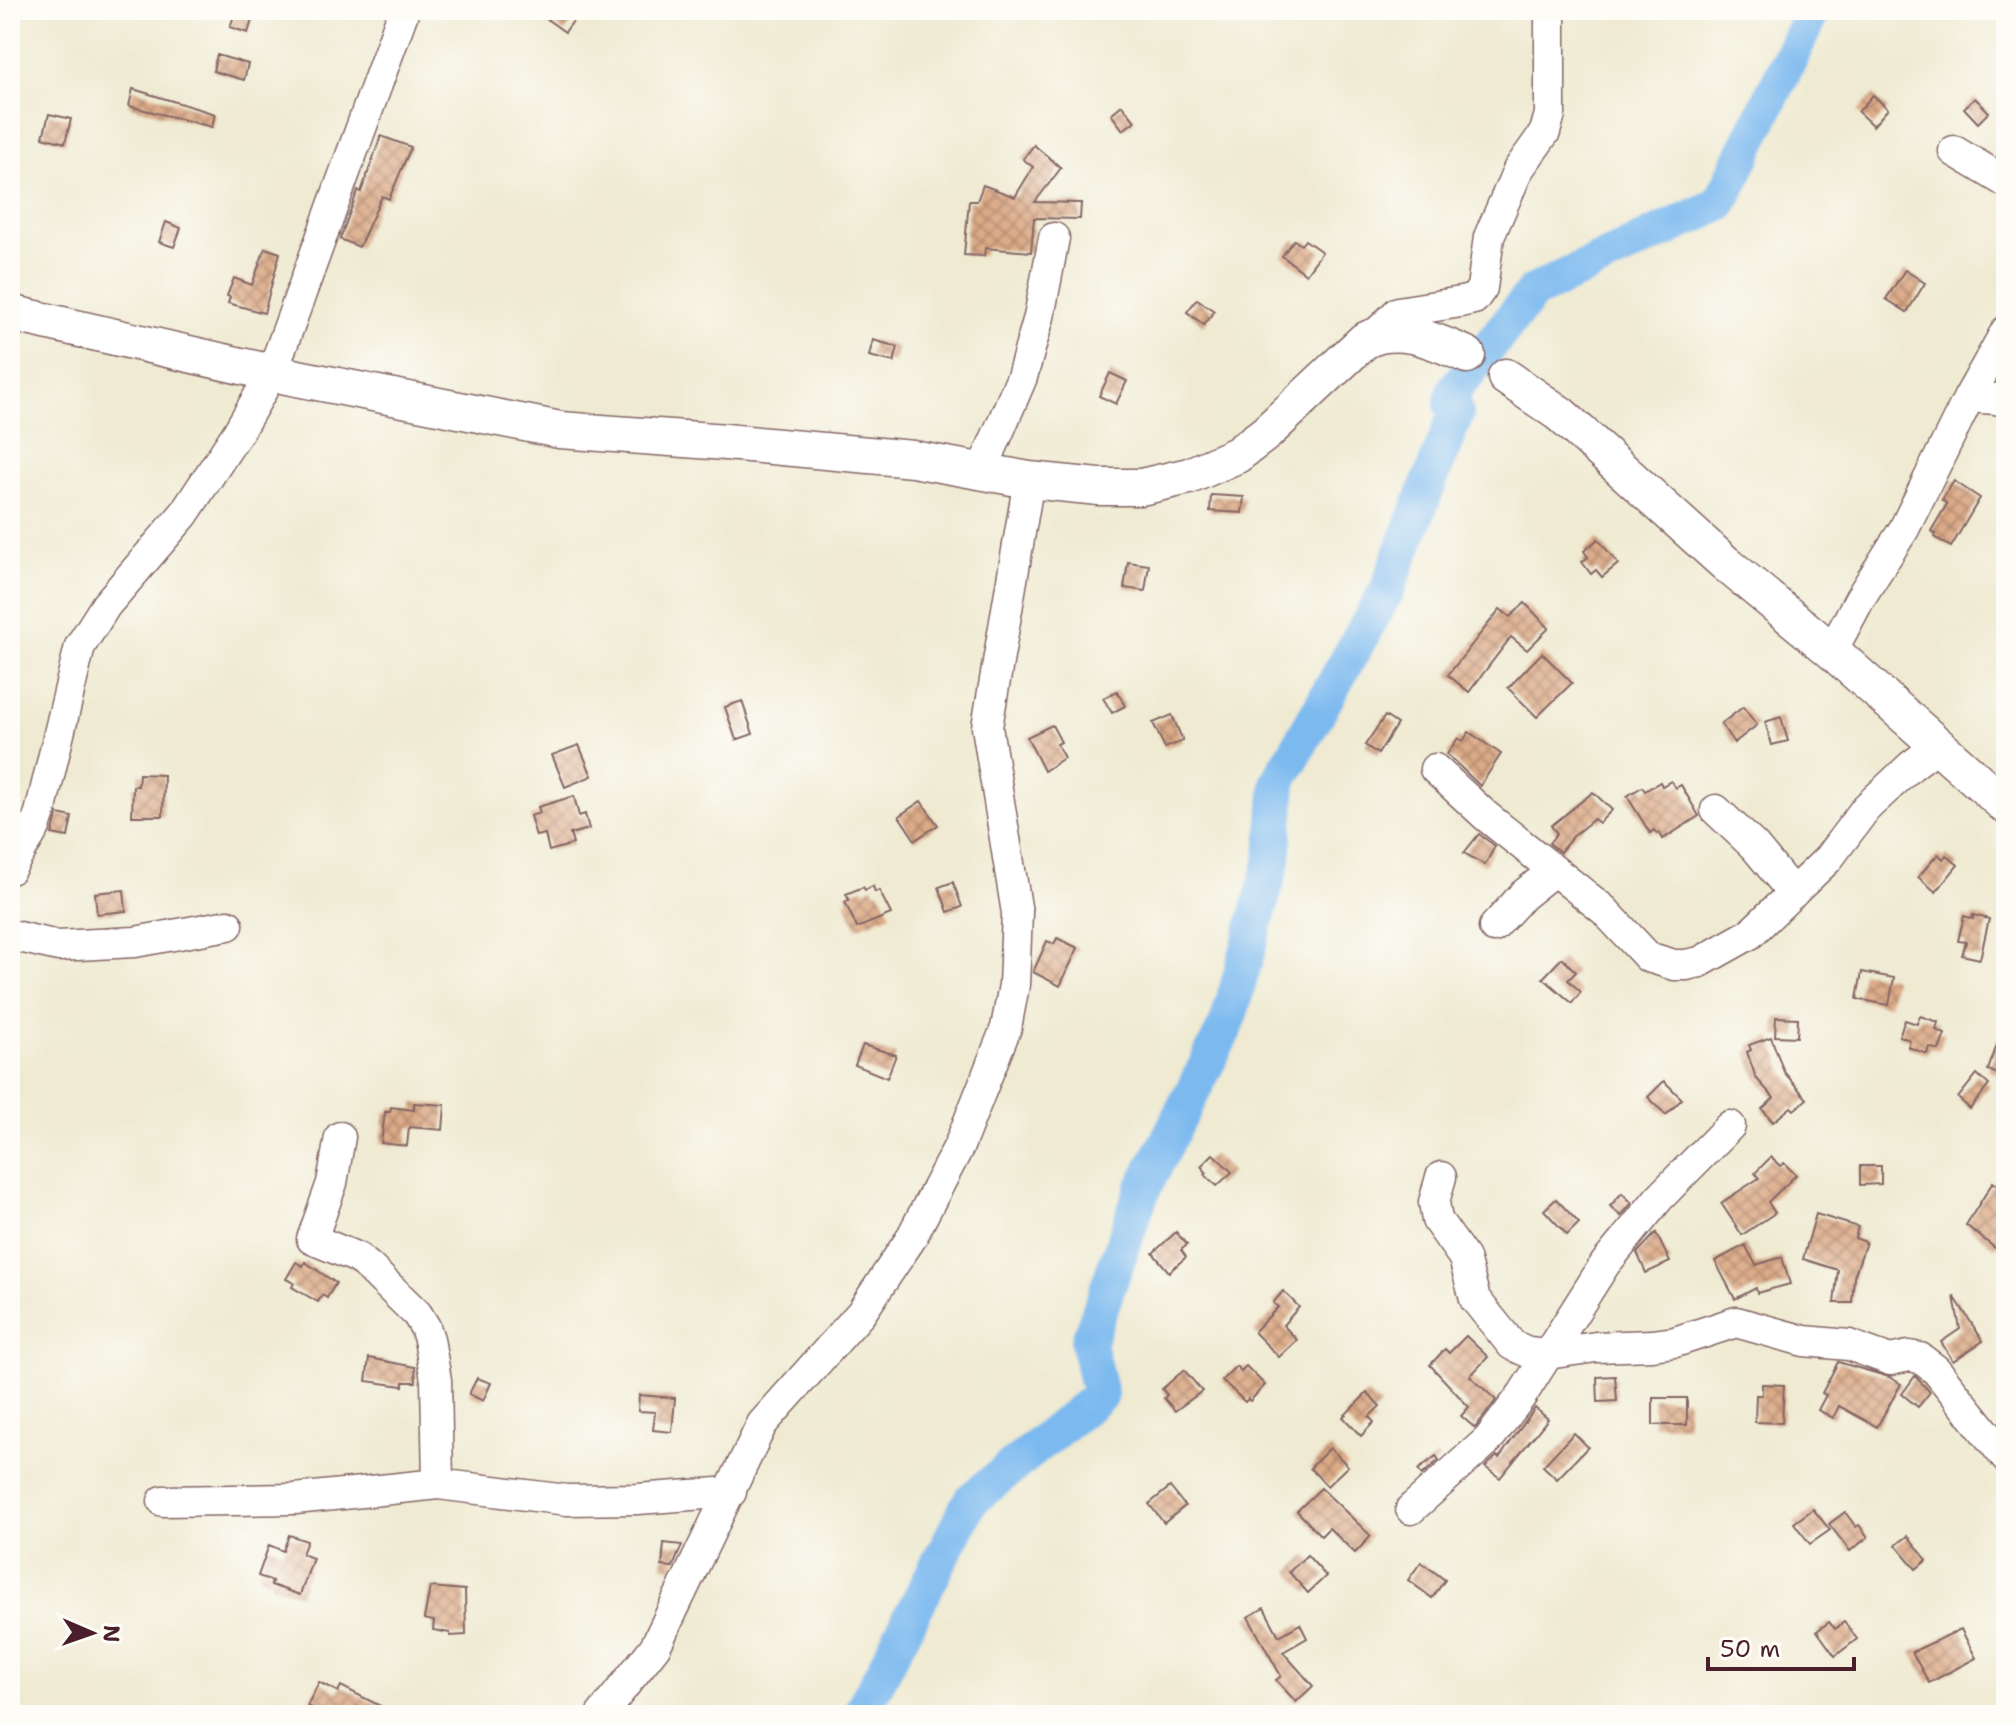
<svg xmlns="http://www.w3.org/2000/svg" width="2016" height="1725" font-family="'Shantell Sans',sans-serif">
<style>
.lines{fill:none;stroke-linecap:round;stroke-linejoin:round}
.river{stroke:#7cb9ef;stroke-width:36}
.building{fill:url(#building-cross-hatch)}
.minor-casing{stroke:#846665;stroke-width:33}
.major-casing{stroke:#846665;stroke-width:39}
.minor{stroke:#fff;stroke-width:30}
.major{stroke:#fff;stroke-width:36}
</style>
<defs>
<pattern id="building-cross-hatch" width="8" height="8" patternUnits="userSpaceOnUse" patternTransform="scale(2)"><rect width="8" height="8" fill="#dcaa87"/><path d="M0 0l8 8M0 8l8-8" fill="none" stroke="#b48a6f"/></pattern>
</defs>
<rect width="100%" height="100%" fill="#fdfcf7"/>
<filter id="ink" filterUnits="userSpaceOnUse"><feTurbulence type="fractalNoise" baseFrequency=".0125" numOctaves="2"/><feDisplacementMap in="SourceGraphic" scale="16" xChannelSelector="R" yChannelSelector="G"/><feConvolveMatrix kernelMatrix="1 2 1 2 8 2 1 2 1" color-interpolation-filters="sRGB"/></filter>
<filter id="wash" filterUnits="userSpaceOnUse"><feTurbulence type="fractalNoise" baseFrequency=".006" numOctaves="4" result="noise"/><feDisplacementMap in="SourceGraphic" scale="32" xChannelSelector="R" yChannelSelector="G"/><feGaussianBlur stdDeviation="1.8" result="paint"/><feColorMatrix in="noise" values="0 0 0 0 0 0 0 0 0 0 0 0 0 0 0 0 0 1.4 0 .05"/><feComposite in="paint" operator="in"/></filter>
<g filter="url(#wash)">
<rect width="100%" height="100%" fill="#efead1"/>
<g class="lines">
<polyline class="river" points="860,1715 971,1500 1100,1395 1088,1343 1142,1191 1227,1024 1273,859 1279,781 1387,590 1456,414 1452,404 1454,390 1533,292 1720,204 1813,10"/>
</g>
<g id="blocks">
<g class="building">
<polygon points="236,10 255,10 248,33 230,27"/>
<polygon points="534,10 581,10 565,32"/>
<polygon points="217,55 248,64 244,80 213,71"/>
<polygon points="133,89 215,114 212,127 129,106"/>
<polygon points="1873,95 1888,109 1873,126 1858,112"/>
<polygon points="1975,98 1989,112 1978,123 1964,108"/>
<polygon points="1122,105 1135,121 1123,130 1111,114"/>
<polygon points="49,114 71,119 65,143 43,137"/>
<polygon points="381,136 411,147 389,199 382,196 359,247 340,239 358,190 361,192"/>
<polygon points="1034,145 1061,168 1035,202 1081,203 1080,219 1034,218 1031,252 985,248 984,256 964,255 969,201 977,201 983,185 1015,197 1033,167 1023,159"/>
<polygon points="166,222 181,228 174,247 159,242"/>
<polygon points="1294,240 1301,245 1305,240 1322,252 1306,274 1282,256"/>
<polygon points="265,248 280,253 264,313 228,303 230,297 227,296 234,278 252,285"/>
<polygon points="1905,270 1925,283 1907,312 1886,299"/>
<polygon points="1197,299 1214,311 1204,325 1187,312"/>
<polygon points="873,340 898,347 894,362 869,356"/>
<polygon points="1110,373 1127,381 1116,404 1099,396"/>
<polygon points="1954,481 1980,498 1951,547 1935,537 1936,534 1931,531 1947,504 1942,500"/>
<polygon points="1211,495 1244,497 1242,513 1210,511"/>
<polygon points="1598,539 1618,564 1602,577 1596,570 1591,574 1582,562 1588,557 1584,551"/>
<polygon points="1128,562 1149,565 1145,591 1124,588"/>
<polygon points="1525,603 1549,628 1527,650 1511,637 1469,692 1448,675 1500,609 1510,617"/>
<polygon points="1542,653 1572,683 1537,717 1508,688"/>
<polygon points="1117,691 1125,706 1112,713 1103,698"/>
<polygon points="742,701 753,734 736,740 725,707"/>
<polygon points="1743,707 1757,725 1734,743 1721,724"/>
<polygon points="1172,715 1183,741 1165,748 1153,723"/>
<polygon points="1385,716 1397,724 1378,754 1365,745"/>
<polygon points="1781,717 1788,741 1772,745 1765,722"/>
<polygon points="1052,725 1061,742 1057,744 1064,758 1044,771 1027,737"/>
<polygon points="1469,732 1501,754 1480,786 1447,754 1458,738 1463,741"/>
<polygon points="579,745 592,776 565,787 552,755"/>
<polygon points="139,774 164,775 163,816 132,816 133,786 138,786"/>
<polygon points="1671,781 1676,788 1681,785 1699,816 1663,839 1659,832 1657,834 1654,830 1650,833 1627,796 1642,787 1645,791 1660,782 1662,786"/>
<polygon points="1593,792 1612,810 1599,823 1594,819 1574,835 1560,852 1549,843 1557,833 1551,826"/>
<polygon points="574,796 579,816 585,814 589,829 570,834 573,844 549,851 545,834 536,836 530,816 540,813 538,807"/>
<polygon points="921,801 938,825 915,840 899,816"/>
<polygon points="58,814 72,817 68,837 52,834"/>
<polygon points="1479,834 1495,846 1485,865 1464,853"/>
<polygon points="1938,854 1943,859 1946,855 1958,865 1936,892 1918,877"/>
<polygon points="953,882 962,907 948,912 939,887"/>
<polygon points="873,886 875,892 879,890 891,914 857,928 845,902 849,900 846,894 863,887 865,890"/>
<polygon points="124,890 126,911 97,914 95,893"/>
<polygon points="1973,915 1989,919 1980,959 1962,955 1966,942 1958,941 1964,916 1973,919"/>
<polygon points="1057,938 1078,948 1060,986 1033,972 1047,941 1054,944"/>
<polygon points="1562,958 1576,972 1568,980 1581,992 1572,1003 1543,978"/>
<polygon points="1862,972 1894,978 1889,1005 1857,999"/>
<polygon points="1920,1016 1938,1022 1936,1030 1945,1034 1939,1050 1929,1047 1927,1054 1908,1047 1910,1040 1899,1036 1905,1020 1917,1024"/>
<polygon points="1776,1017 1798,1018 1797,1037 1775,1036"/>
<polygon points="2004,1025 2006,1025 2006,1064 2002,1076 1988,1070"/>
<polygon points="1771,1037 1784,1072 1807,1099 1794,1110 1791,1107 1773,1122 1762,1109 1774,1098 1756,1078 1747,1052 1751,1050 1749,1045"/>
<polygon points="863,1045 896,1055 887,1078 855,1065"/>
<polygon points="1977,1074 1989,1085 1970,1109 1958,1098"/>
<polygon points="1664,1081 1682,1099 1666,1115 1648,1097"/>
<polygon points="414,1103 445,1105 443,1130 409,1127 407,1146 381,1143 385,1112 390,1112 391,1107 414,1110"/>
<polygon points="1213,1154 1232,1172 1217,1186 1205,1175 1207,1173 1201,1166"/>
<polygon points="1771,1157 1780,1166 1784,1163 1796,1175 1768,1202 1775,1213 1742,1235 1721,1203 1759,1178 1755,1173"/>
<polygon points="1860,1166 1881,1166 1881,1184 1860,1185"/>
<polygon points="1993,1182 2006,1191 2006,1234 1995,1248 1966,1225"/>
<polygon points="1622,1193 1632,1203 1621,1216 1610,1206"/>
<polygon points="1556,1199 1579,1223 1567,1235 1544,1210"/>
<polygon points="1816,1214 1858,1227 1855,1238 1866,1242 1854,1277 1852,1303 1834,1303 1838,1270 1803,1259"/>
<polygon points="1176,1232 1187,1245 1181,1250 1186,1257 1169,1272 1153,1253"/>
<polygon points="1656,1233 1670,1262 1646,1273 1637,1253"/>
<polygon points="1745,1245 1756,1265 1782,1257 1790,1284 1757,1293 1756,1288 1735,1299 1715,1261"/>
<polygon points="296,1262 303,1266 305,1262 336,1283 327,1298 322,1295 318,1302 292,1287 294,1283 286,1279"/>
<polygon points="1283,1291 1299,1307 1283,1325 1297,1340 1279,1357 1254,1332 1278,1307 1273,1303"/>
<polygon points="1954,1296 1983,1341 1953,1361 1941,1342 1960,1329"/>
<polygon points="1466,1336 1488,1357 1470,1376 1496,1400 1475,1428 1461,1416 1469,1407 1430,1365 1445,1349 1449,1353"/>
<polygon points="369,1358 415,1367 416,1382 403,1382 403,1386 366,1381"/>
<polygon points="1838,1362 1889,1377 1901,1384 1877,1427 1839,1406 1833,1418 1818,1410 1826,1395 1822,1393"/>
<polygon points="1236,1366 1241,1371 1246,1366 1265,1385 1250,1401 1248,1399 1245,1402 1222,1380"/>
<polygon points="1184,1370 1202,1391 1175,1411 1164,1398 1167,1395 1162,1389"/>
<polygon points="1615,1376 1617,1401 1598,1402 1597,1377"/>
<polygon points="1915,1376 1930,1392 1918,1407 1902,1394"/>
<polygon points="477,1378 491,1383 483,1401 469,1394"/>
<polygon points="1762,1384 1784,1385 1782,1423 1755,1422 1756,1395 1762,1395"/>
<polygon points="1367,1393 1380,1406 1369,1417 1374,1422 1361,1436 1343,1417"/>
<polygon points="639,1395 675,1398 672,1432 653,1430 655,1412 638,1411"/>
<rect x="1653" y="1398" width="34" height="27"/>
<polygon points="1535,1408 1548,1419 1500,1478 1485,1467 1497,1456 1499,1458"/>
<polygon points="1574,1433 1588,1447 1557,1479 1543,1466"/>
<polygon points="1330,1448 1348,1466 1327,1486 1310,1468"/>
<polygon points="1436,1456 1439,1460 1422,1475 1418,1470"/>
<polygon points="1170,1487 1185,1506 1164,1523 1149,1504"/>
<polygon points="1321,1488 1371,1536 1355,1553 1329,1528 1321,1536 1297,1511"/>
<polygon points="1813,1509 1830,1530 1810,1544 1794,1523"/>
<polygon points="1845,1512 1856,1527 1859,1525 1868,1537 1850,1551 1829,1524"/>
<polygon points="289,1535 307,1541 302,1554 313,1558 300,1595 271,1585 272,1581 258,1576 269,1545 283,1551"/>
<polygon points="1908,1536 1927,1560 1916,1569 1896,1545"/>
<polygon points="664,1543 682,1545 673,1567 662,1566"/>
<polygon points="1307,1555 1326,1576 1308,1593 1289,1572"/>
<polygon points="1421,1562 1445,1580 1432,1598 1408,1580"/>
<polygon points="430,1587 465,1590 466,1635 450,1636 450,1633 433,1630 434,1621 424,1619"/>
<polygon points="1264,1608 1279,1636 1300,1624 1307,1638 1283,1652 1313,1686 1296,1702 1276,1680 1281,1676 1248,1617"/>
<polygon points="1829,1622 1835,1629 1844,1622 1857,1639 1835,1656 1817,1631"/>
<polygon points="1961,1629 1976,1658 1929,1683 1912,1652"/>
<polygon points="319,1682 338,1692 341,1686 398,1715 326,1715 307,1706"/>
</g>
</g>
</g>
<g filter="url(#ink)">
<use href="#blocks" fill-opacity="0" stroke="#846665" stroke-width="2"/>
<g class="lines">
<g class="minor-casing">
<g id="minor">
<polyline points="1954,151 2006,182"/>
<polyline points="1374,336 1398,312 1461,302 1474,299 1482,288 1489,237 1518,170 1545,132 1550,114 1550,10"/>
<polyline points="1969,397 1996,399 2006,402"/>
<polyline points="981,473 1022,377 1039,317 1054,238"/>
<polyline points="1832,651 1860,598 1904,529 1969,397 2006,331"/>
<polyline points="1435,769 1486,816 1604,910 1648,957 1674,965 1686,965 1700,962 1750,934 1828,859 1866,808 1911,766 1939,745"/>
<polyline points="1716,810 1755,847 1793,893"/>
<polyline points="10,869 35,827 40,813 80,646 106,605 184,514 238,432 272,373 404,10"/>
<polyline points="1494,927 1523,895 1553,871"/>
<polyline points="10,935 58,946 135,942 228,925"/>
<polyline points="340,1137 332,1183 312,1239 358,1258 369,1267 417,1314 425,1327 429,1339 436,1380 438,1484"/>
<polyline points="1441,1177 1434,1202 1437,1220 1464,1258 1475,1299 1512,1345 1528,1352 1547,1354 1596,1347 1652,1345 1675,1342 1736,1322 1804,1341 1849,1345 1890,1360 1909,1356 1920,1358 1936,1370 2006,1458"/>
<polyline points="163,1501 295,1499 438,1484 567,1500 638,1499 731,1492"/>
<polyline points="1411,1509 1488,1440 1522,1395 1605,1264 1659,1198 1730,1126"/>
<polyline points="601,1715 655,1647 762,1424 861,1313 910,1240 959,1146 1006,1028 1014,985 1017,913 987,727 1029,480"/>
</g>
</g>
<g class="major-casing">
<g id="major">
<path d="M 10,313 L 272,373 L 560,430 L 726,442 L 913,459 L 1029,480 L 1099,487 L 1141,487 L 1189,476 L 1237,455 L 1266,433 L 1364,341 C 1398,323 1434,341 1467,355"/>
<polyline points="1506,377 1560,414 1725,563 1832,651 2006,806"/>
</g>
</g>
<use href="#minor" class="minor"/>
<use href="#major" class="major"/>
</g>
</g>
<rect width="2016" height="1725" fill="none" stroke="#fdfcf7" stroke-width="40"/>
<g transform="translate(92 1633) rotate(92)" stroke="#fdfcf7" stroke-width="6" paint-order="stroke">
<path d="M0-6L14 30L0 20L-14 30Z" fill="#4a1f2b"/>
<text y="-12" font-size="22" font-weight="bold" text-anchor="middle" fill="#4a1f2b">N</text>
</g>
<path d="M1708 1657v12h146v-12" fill="none" stroke="#4a1f2b" stroke-width="4"/>
<text x="1720" y="1657" font-size="24" fill="#4a1f2b" stroke="#fdfcf7" stroke-width="6" paint-order="stroke">50 m</text>
</svg>
